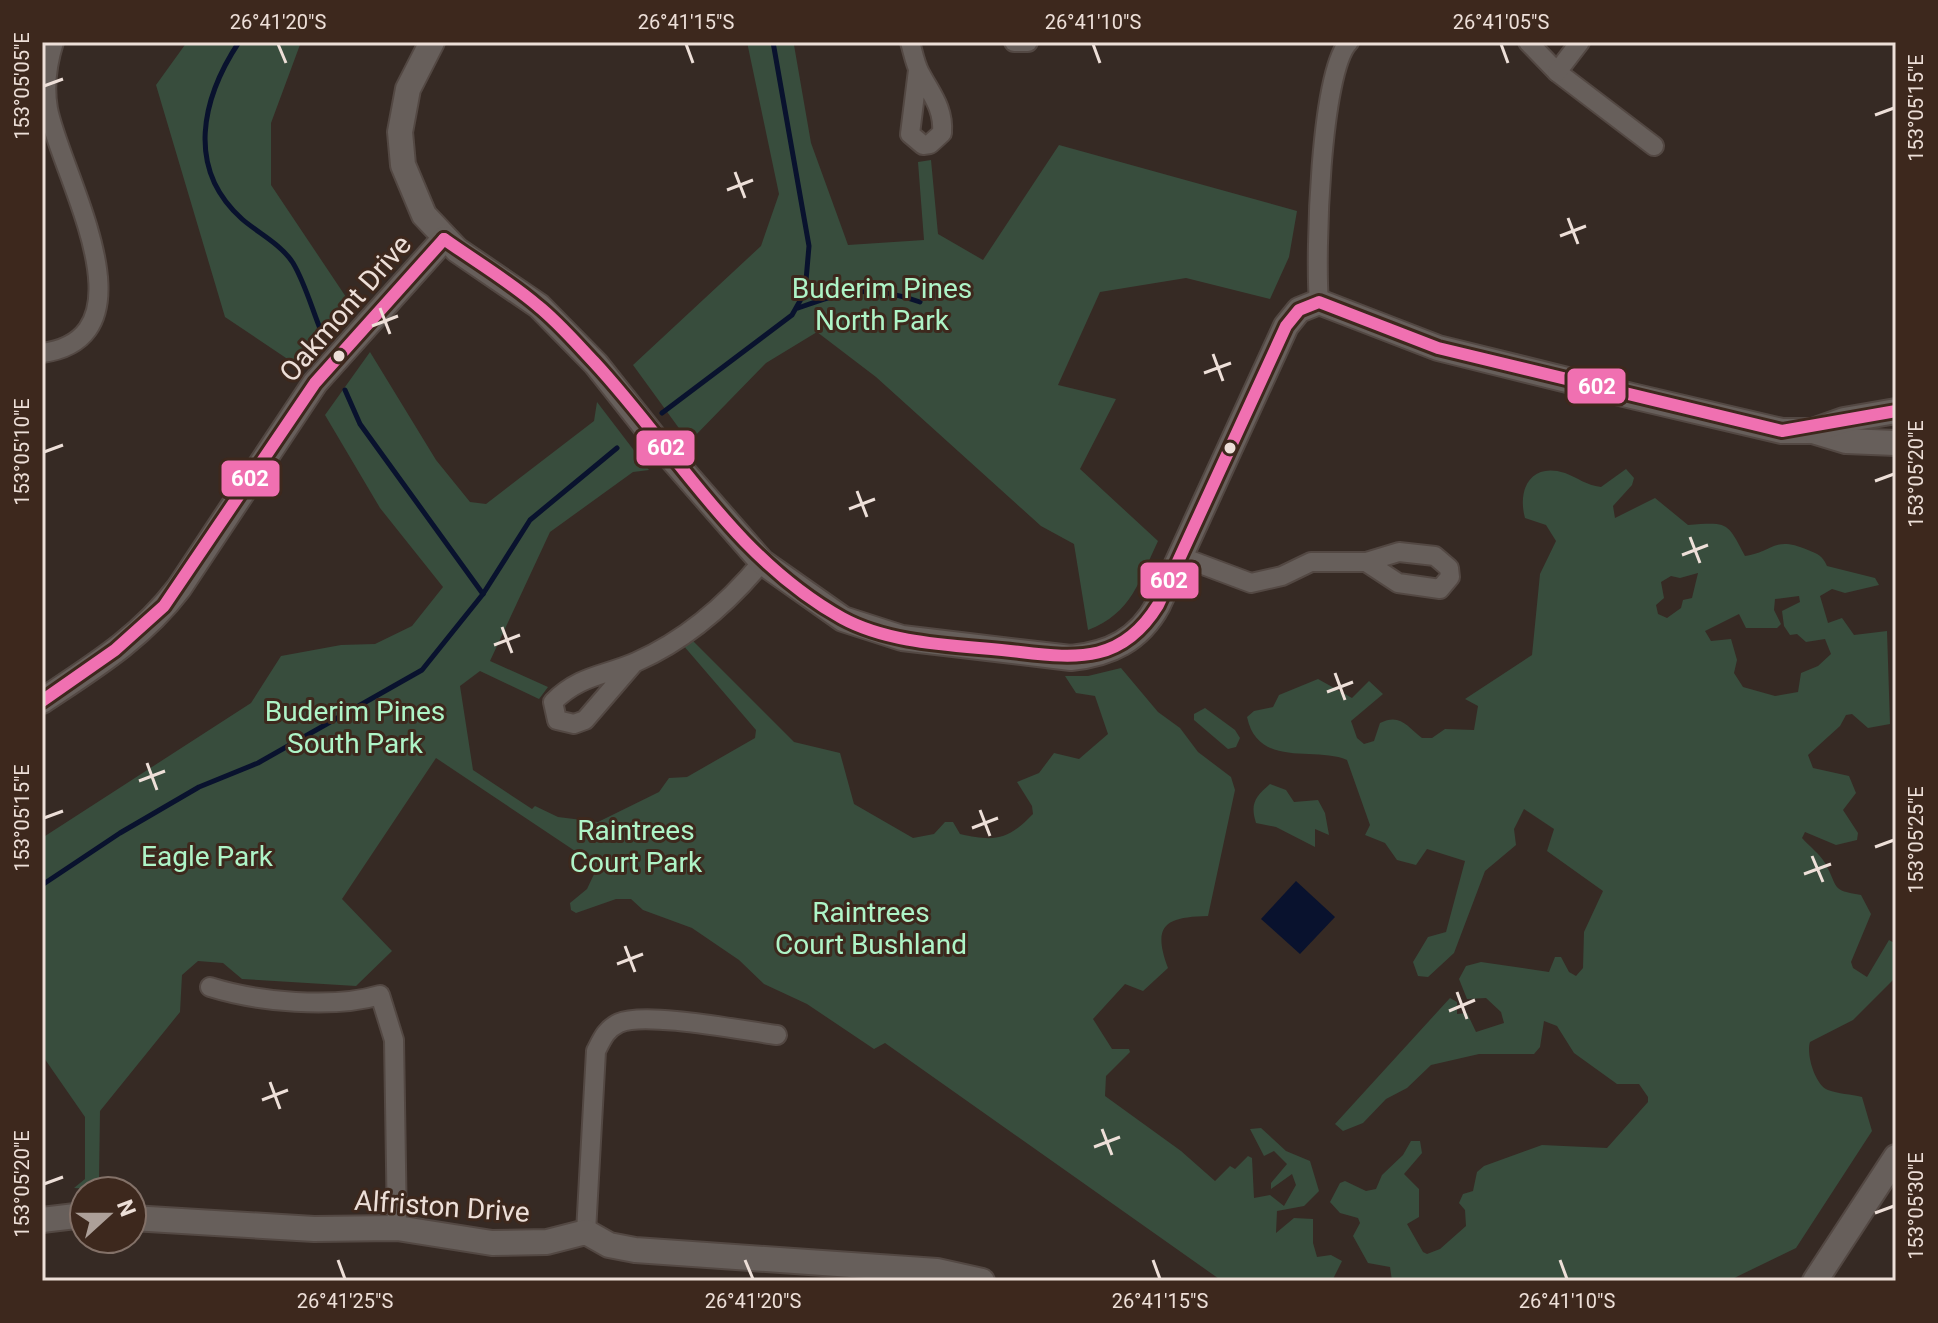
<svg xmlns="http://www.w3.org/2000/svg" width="1938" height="1323" font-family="Roboto,sans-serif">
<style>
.green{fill:#384d3d;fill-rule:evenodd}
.water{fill:#09122e}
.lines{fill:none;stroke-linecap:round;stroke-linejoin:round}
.stream{stroke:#09122e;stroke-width:5}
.street-casing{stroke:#534843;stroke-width:22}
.secondary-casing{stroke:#534843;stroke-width:28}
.street{stroke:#675f5b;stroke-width:18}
.secondary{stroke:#675f5b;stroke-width:24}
.bus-1-casing{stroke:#3d281d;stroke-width:18}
.bus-1{stroke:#f070b1;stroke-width:12}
.ticks{fill:none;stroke:#eddfd8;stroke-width:3}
.bus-dot{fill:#eddfd8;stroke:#3d281d;stroke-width:3}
.labels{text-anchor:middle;stroke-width:6;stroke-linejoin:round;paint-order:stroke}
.park-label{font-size:28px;fill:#aef4c7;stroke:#3d281d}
.street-label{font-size:28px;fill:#eddfd8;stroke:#3d281d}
.line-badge{stroke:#3d281d;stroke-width:3}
.badge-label{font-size:22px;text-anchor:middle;font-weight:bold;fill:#fff}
.neatline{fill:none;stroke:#eddfd8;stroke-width:3}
.ticks-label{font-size:20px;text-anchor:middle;fill:#eddfd8}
</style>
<rect width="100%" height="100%" fill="#362a24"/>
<g class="green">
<polygon points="187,42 301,42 271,123 271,185 348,300 292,362 225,317 156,85"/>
<path d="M 747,42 L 803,42 L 794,45 L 811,143 L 848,245 L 924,240 L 918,162 L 931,160 L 938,234 L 983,260 L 1059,145 L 1297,211 L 1289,257 L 1270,299 L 1186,278 L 1100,292 L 1058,385 L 1116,399 L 1080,469 L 1158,541 C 1139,581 1132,613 1088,630 L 1074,544 L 1041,526 L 876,377 L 817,332 L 766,363 L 689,442 L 633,365 L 761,246 L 779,194 Z"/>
<path d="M 370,352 L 436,460 L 470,502 L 486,504 L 594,421 L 597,402 L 649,470 L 633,472 L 550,532 L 490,661 L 548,687 L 539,699 L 480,671 L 460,686 L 473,770 L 532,809 L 535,806 L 558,817 L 598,822 L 659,792 L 669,778 L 687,777 L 755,738 L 756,730 L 683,645 L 691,639 L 794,742 L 840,753 L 854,804 L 913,838 L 934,834 L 945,822 L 953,822 L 960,834 C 995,842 1008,840 1033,814 L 1032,806 L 1017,782 L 1039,773 L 1054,753 L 1079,759 L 1108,734 L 1095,696 L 1076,693 L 1065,676 L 1088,676 L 1121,668 L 1158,712 L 1180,728 L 1198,752 L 1231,777 L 1235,790 L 1208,916 C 1165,917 1152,925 1168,968 L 1143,991 L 1125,984 L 1093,1019 L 1112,1049 L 1129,1049 L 1130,1052 L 1106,1076 L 1105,1096 L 1181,1151 L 1215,1181 L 1230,1166 L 1235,1169 L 1248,1156 L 1252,1158 L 1254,1198 L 1270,1195 L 1284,1206 L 1296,1185 L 1292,1174 L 1271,1189 L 1271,1183 L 1287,1164 L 1274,1151 L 1264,1156 L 1250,1129 L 1261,1128 L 1286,1151 L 1310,1161 L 1319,1191 L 1304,1206 L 1277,1211 L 1276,1233 L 1294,1218 L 1313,1219 L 1313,1243 L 1317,1257 L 1331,1255 L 1342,1261 L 1332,1281 L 1222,1281 L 885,1043 L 874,1049 L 807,1004 L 764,984 L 739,960 L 692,928 L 643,910 L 631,899 L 616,899 L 576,913 L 571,910 L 570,903 L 587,889 L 596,870 L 593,863 L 436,758 L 342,899 L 392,951 L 356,986 L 242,979 L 223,963 L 198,961 L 182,975 L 180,1012 L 100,1111 L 99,1180 L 109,1190 L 74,1188 L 85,1179 L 85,1117 L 42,1055 L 42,838 L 251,703 L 281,656 L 341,645 L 375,644 L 412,626 L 443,587 L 380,508 L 325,415 Z"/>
<path d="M 1626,469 L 1634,478 L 1632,485 L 1613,506 L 1615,518 L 1655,498 L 1688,525 C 1729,522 1727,522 1745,556 C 1775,552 1773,535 1808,550 C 1818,554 1822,555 1827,566 L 1875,578 L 1879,585 L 1845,593 L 1832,589 L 1820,596 L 1828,623 L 1842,618 L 1854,635 L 1887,631 L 1890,724 L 1868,728 L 1852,714 L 1846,715 L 1840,726 L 1808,755 L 1813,768 L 1849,776 L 1856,793 L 1843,810 L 1858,833 L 1857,840 L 1836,845 L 1805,832 L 1802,838 C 1809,846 1820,854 1825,863 C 1839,888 1830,890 1861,895 L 1871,914 L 1851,962 L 1853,968 L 1867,977 L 1889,940 L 1896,944 L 1896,977 L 1853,1020 L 1810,1042 C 1806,1054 1815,1085 1828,1090 C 1838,1094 1851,1094 1862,1097 L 1872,1131 L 1796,1248 L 1728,1281 L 1392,1281 L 1390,1267 L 1368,1263 L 1353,1236 L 1360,1223 L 1358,1218 L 1340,1213 L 1330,1202 L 1340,1183 L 1345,1181 L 1366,1191 L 1376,1189 L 1382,1175 L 1403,1155 L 1411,1141 L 1420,1141 L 1422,1153 L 1404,1174 L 1419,1189 L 1419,1217 L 1407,1224 L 1423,1252 L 1427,1254 L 1440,1249 L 1466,1226 L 1465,1210 L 1459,1203 L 1463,1194 L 1473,1191 L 1477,1172 L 1484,1166 L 1542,1145 L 1607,1148 L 1648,1102 L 1648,1097 L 1639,1084 L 1617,1084 L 1574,1053 L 1557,1026 L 1544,1021 L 1540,1047 L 1534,1054 L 1479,1054 L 1431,1065 L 1407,1088 L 1386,1099 L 1363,1123 L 1343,1131 L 1335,1124 L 1450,998 L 1457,1002 L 1457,1014 L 1467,1013 L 1476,1032 L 1504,1023 L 1501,1012 L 1486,998 L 1467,999 L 1459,979 L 1466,966 L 1481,962 L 1549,972 L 1555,957 L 1561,957 L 1569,972 L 1576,976 L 1583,968 L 1584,932 L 1603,891 L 1547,851 L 1554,829 L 1524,809 L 1514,829 L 1516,845 L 1485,871 L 1454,953 L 1428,977 L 1418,976 L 1413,962 L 1428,937 L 1446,932 L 1465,861 L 1427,849 L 1416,865 L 1397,860 L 1385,843 L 1365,835 L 1370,825 L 1347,760 C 1315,746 1258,769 1247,717 L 1254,711 L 1273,707 L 1279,695 L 1318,679 L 1352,698 L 1369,681 L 1383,694 L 1351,721 L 1357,738 L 1364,744 L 1374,741 L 1380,723 C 1401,713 1407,727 1422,738 L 1432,738 L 1445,729 L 1474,730 L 1478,706 L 1465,699 L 1532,655 L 1540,574 L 1556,541 L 1546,525 L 1525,518 C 1517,489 1531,462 1565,473 C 1578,478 1586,485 1601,487 ZM 1698,573 L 1692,598 L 1683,600 L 1681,608 L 1667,618 L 1658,614 L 1656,605 L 1664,598 L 1661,582 L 1671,576 L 1680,578 ZM 1799,596 L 1800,602 L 1782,611 L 1784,626 L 1790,635 L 1797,634 L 1806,642 L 1825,639 L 1831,654 L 1818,666 L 1801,673 L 1798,692 L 1775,696 L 1743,687 L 1734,673 L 1737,660 L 1731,639 L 1711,641 L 1705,631 L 1739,614 L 1746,628 L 1777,628 L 1781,624 L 1774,610 L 1775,599 Z"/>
<polygon points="1205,708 1235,730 1240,738 1236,747 1228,749 1194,720 1194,714"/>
<path d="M 1270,784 L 1286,790 L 1294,802 L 1318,800 L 1325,813 L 1329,835 L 1315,829 L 1315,847 L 1276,827 L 1256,823 C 1250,804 1255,797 1270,784 Z"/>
</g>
<polygon class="water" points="1296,881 1335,917 1300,954 1261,919"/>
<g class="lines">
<g class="stream">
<path d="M 239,42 C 202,98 185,168 242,219 C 258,233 281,244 293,263 C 305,283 312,309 321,331"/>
<path d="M 798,308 C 846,291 870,284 920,302"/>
<polyline points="345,390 360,424 483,594"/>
<polyline points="662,413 792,315 805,292 809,246 773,42"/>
<polyline points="42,885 120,833 199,787 258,763 422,670 483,594 530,520 617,448"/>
</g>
<g class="street-casing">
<g id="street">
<path d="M 910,42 C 913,52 915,64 920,73 C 931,94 944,108 942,133 L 930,144 L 923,145 L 910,134 L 918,70"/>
<polyline points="1014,42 1028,42"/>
<polyline points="1528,42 1557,72 1654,146"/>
<polyline points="1557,72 1580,42"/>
<path d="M 1319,302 C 1315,257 1320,71 1349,42"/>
<path d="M 42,353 C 159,337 60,173 48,109 C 44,86 47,64 54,42"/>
<polyline points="1179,556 1251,583 1282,576 1311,562 1366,562 1399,552 1435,556 1449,568 1450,577 1440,589 1398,583 1366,562"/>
<path d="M 634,663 L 585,720 L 574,724 L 557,720 L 553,702 C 580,675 604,676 636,662 C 686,640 728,603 762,562"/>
<path d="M 210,987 C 258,1002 333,1009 380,995 L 394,1040 L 397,1228"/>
<path d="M 586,1232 L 596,1051 C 602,1039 606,1029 619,1023 C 645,1011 745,1031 777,1035"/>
</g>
</g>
<g class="secondary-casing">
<g id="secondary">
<path d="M 432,42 L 408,89 L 400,132 L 403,165 L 424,215 L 457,250 L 539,306 L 596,364 L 660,445 L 762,562 L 843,619 L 902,638 L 1071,658 C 1110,654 1139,640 1158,605 L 1286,326 L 1299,310 L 1319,302 L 1438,348 L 1632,396 L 1782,431 L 1813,431 L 1846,441 L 1896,443"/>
<polyline points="1813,431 1844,420 1896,411"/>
<path d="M 42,701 C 93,667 141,638 179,588 L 315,383 L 444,239"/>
<polyline points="132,1218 314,1229 397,1228 492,1243 547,1242 586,1232 609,1245 635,1250 937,1271 982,1281"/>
<polyline points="42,1220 84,1215"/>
<polyline points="1815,1281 1896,1157"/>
</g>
</g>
<use href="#street" class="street"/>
<use href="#secondary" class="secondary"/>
<g class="bus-1-casing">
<g id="bus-1">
<path d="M 444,239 C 475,261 509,281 538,306 C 558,322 576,343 594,362 C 675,449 734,558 842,618 C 893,646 963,645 1020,652 C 1079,659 1123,662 1158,605 L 1286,326 L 1299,310 L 1319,302 L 1438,348 L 1782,431 L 1896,411"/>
<polyline points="42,701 115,650 164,606 315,383 444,239"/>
</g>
</g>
<use href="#bus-1" class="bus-1"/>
</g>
<path class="ticks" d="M 278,44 L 286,63M 686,44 L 693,63M 1093,44 L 1100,63M 1501,44 L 1508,63M 44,86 L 63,79M 1875,115 L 1894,108M 735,172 L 745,198M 727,190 L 753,180M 1568,218 L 1578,244M 1560,236 L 1586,226M 380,308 L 390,334M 372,326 L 398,316M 1213,354 L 1223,381M 1204,373 L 1231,363M 44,452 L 63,445M 1875,481 L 1894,474M 857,491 L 867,517M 849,509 L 875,499M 1690,537 L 1700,563M 1682,555 L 1708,545M 502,627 L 512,653M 494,645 L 520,635M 1335,673 L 1345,700M 1327,692 L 1353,682M 147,763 L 157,790M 139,781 L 165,771M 980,810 L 990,836M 44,818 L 63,811M 972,828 L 998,818M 1875,847 L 1894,840M 1812,856 L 1823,882M 1804,874 L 1831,864M 625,946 L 635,972M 617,964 L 643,954M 1457,992 L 1467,1019M 1449,1011 L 1475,1000M 270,1082 L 280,1109M 262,1100 L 288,1090M 1102,1129 L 1112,1155M 1094,1147 L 1120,1137M 44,1184 L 63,1177M 1875,1213 L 1894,1206M 338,1260 L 345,1279M 745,1260 L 753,1279M 1153,1260 L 1160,1279M 1560,1260 L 1567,1279"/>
<g class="bus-dot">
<circle cx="339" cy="356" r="7"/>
<circle cx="1230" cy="448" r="7"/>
</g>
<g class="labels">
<g class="park-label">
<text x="882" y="298">Buderim Pines<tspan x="882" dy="32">North Park</tspan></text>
<text x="355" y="721">Buderim Pines<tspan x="355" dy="32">South Park</tspan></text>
<text x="636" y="840">Raintrees<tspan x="636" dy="32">Court Park</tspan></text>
<text x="207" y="866">Eagle Park</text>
<text x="871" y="922">Raintrees<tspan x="871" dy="32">Court Bushland</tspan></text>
</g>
<g class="street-label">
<text transform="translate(345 308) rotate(-49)" y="10">Oakmont Drive</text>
<text transform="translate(442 1206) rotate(4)" y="10">Alfriston Drive</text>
</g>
</g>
<g class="line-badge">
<rect x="1566" y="367" width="61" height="38" rx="8" fill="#f070b1"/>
<rect x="635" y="429" width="61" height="38" rx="8" fill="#f070b1"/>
<rect x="220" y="459" width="61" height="39" rx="8" fill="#f070b1"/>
<rect x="1139" y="561" width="61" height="39" rx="8" fill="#f070b1"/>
</g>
<g class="badge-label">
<text x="1597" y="394">602</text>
<text x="666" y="455">602</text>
<text x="250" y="486">602</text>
<text x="1169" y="588">602</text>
</g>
<rect width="1938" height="1323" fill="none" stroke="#3d281d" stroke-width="88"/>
<g transform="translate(108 1215) rotate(69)"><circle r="38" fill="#3d281d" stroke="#837168" stroke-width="2"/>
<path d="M0-6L14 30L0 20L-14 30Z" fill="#ada099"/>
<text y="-12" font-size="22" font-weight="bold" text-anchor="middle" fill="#eddfd8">N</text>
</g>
<rect x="44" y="44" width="1850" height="1235" class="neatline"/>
<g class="ticks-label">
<text x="278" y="29">26°41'20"S</text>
<text x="686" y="29">26°41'15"S</text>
<text x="1093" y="29">26°41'10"S</text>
<text x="1501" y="29">26°41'05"S</text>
<text transform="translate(22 86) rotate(-90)" y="7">153°05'05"E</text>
<text transform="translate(1916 108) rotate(-90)" y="7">153°05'15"E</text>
<text transform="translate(22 452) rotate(-90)" y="7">153°05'10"E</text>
<text transform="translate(1916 474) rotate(-90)" y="7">153°05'20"E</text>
<text transform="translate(22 818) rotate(-90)" y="7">153°05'15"E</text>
<text transform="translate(1916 840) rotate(-90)" y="7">153°05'25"E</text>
<text transform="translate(22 1184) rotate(-90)" y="7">153°05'20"E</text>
<text transform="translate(1916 1206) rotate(-90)" y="7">153°05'30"E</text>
<text x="345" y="1308">26°41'25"S</text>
<text x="753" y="1308">26°41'20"S</text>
<text x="1160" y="1308">26°41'15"S</text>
<text x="1567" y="1308">26°41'10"S</text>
</g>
</svg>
